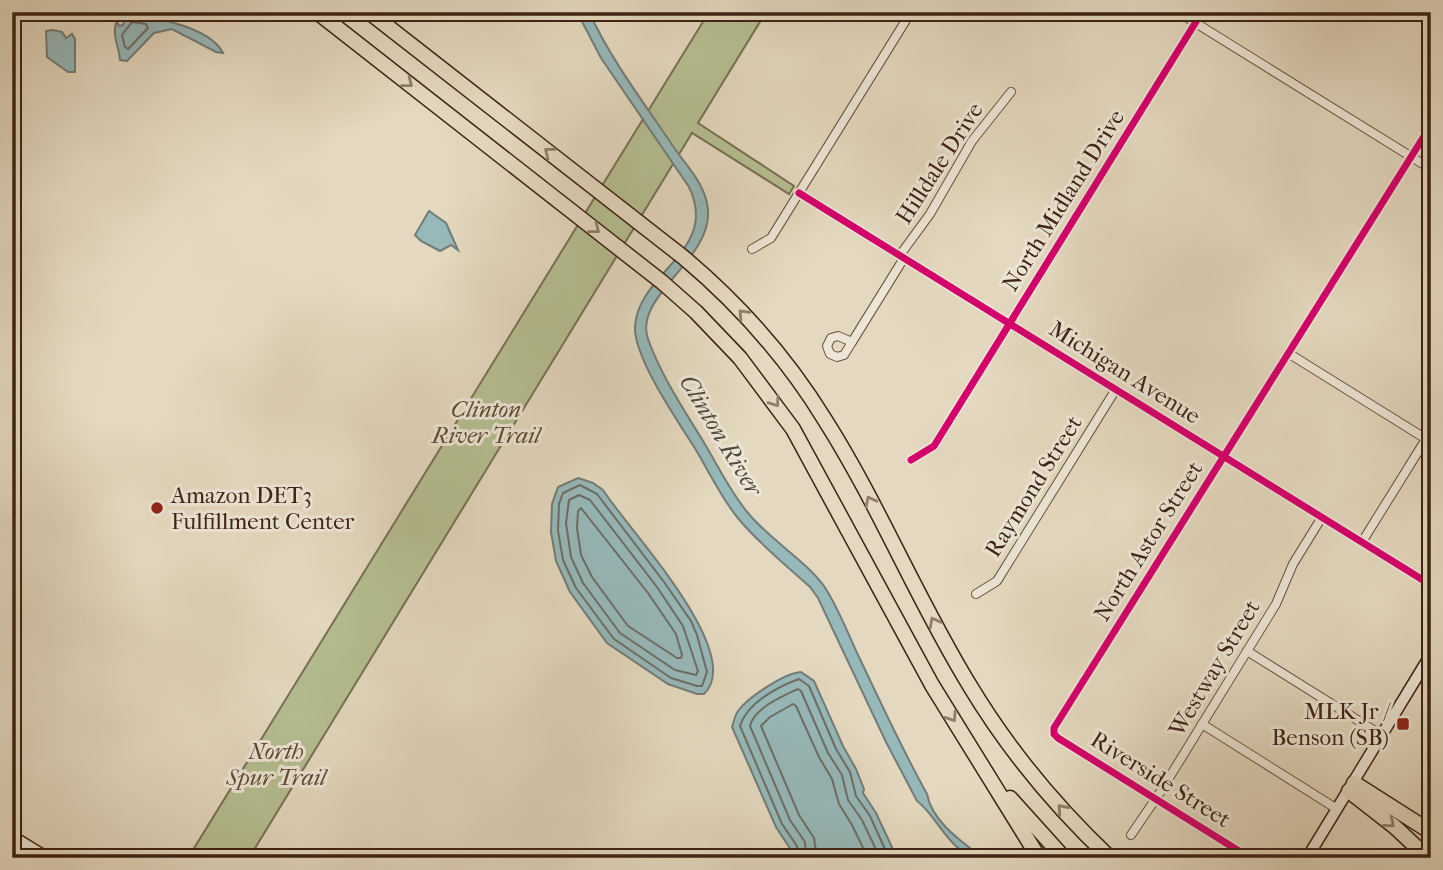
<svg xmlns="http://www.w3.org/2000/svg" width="1443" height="870" font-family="'IM FELL French Canon',serif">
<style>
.park{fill:#b5bf92;stroke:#787054;stroke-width:2}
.water{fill:#97b9ba;stroke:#737d78;stroke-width:2}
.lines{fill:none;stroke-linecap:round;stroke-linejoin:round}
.shore{stroke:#6a6e68;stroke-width:2}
.street-casing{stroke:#665040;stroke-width:10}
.secondary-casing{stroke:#3c2215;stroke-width:13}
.highway-casing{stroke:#3c2215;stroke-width:17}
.street{stroke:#ede6d6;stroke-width:8}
.secondary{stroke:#ede6d6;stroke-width:10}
.highway{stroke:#e4d9c0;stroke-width:14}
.cycleway-casing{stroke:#ede6d6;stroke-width:11}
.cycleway{stroke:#d6006c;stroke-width:7}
.oneway{stroke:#907e6a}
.poi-dot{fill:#8f2418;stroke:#ede6d6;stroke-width:2.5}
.labels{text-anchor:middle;stroke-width:6;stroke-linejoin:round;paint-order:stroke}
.street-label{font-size:23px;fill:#3c2215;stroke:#ede6d6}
.park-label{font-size:23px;font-style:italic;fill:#5a4934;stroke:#ede6d6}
.poi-label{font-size:23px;fill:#3c2215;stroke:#ede6d6;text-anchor:start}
.water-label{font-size:24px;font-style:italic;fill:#53483e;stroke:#ede6d6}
</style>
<rect width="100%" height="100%" fill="#e4d9c0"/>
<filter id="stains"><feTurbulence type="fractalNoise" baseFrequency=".00286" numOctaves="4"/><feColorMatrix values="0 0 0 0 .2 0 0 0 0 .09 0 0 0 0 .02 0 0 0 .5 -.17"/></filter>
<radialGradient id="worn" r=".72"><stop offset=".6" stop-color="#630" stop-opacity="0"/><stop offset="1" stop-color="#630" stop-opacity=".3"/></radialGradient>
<polygon class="park" points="709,12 766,12 698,123 794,186 789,194 692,133 249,858 188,858"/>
<g class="water">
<path d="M 577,12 L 589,12 C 611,60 644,103 673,146 C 686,166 706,184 708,210 C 712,260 633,296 648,339 C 662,378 685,411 706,446 C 719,468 731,493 748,513 C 769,539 805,560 824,586 C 838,607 848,634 859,657 C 881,703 902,749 927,794 C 932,822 962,842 983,858 C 951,858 938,816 917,801 L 886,742 L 818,598 L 810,587 C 786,565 758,543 737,517 C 721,497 709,472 696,450 C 679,423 633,357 635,326 C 639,271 720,251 689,187 L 601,58 Z"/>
<path d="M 129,15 C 155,17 210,27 223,53 L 216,52 L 172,29 L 154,33 L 127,61 L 120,60 C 119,46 111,34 117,21 L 119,26 L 123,25 L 125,18 Z"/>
<polygon points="52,30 62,32 66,38 72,34 75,39 75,72 68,72 47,57 46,31"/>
<polygon points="429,211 446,223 458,250 451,245 440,251 421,241 415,235"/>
<path d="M 578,478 L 593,483 L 603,490 C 626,527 747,653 704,694 L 697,694 L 668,684 L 607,643 L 570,592 L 556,561 L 551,532 L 552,504 L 558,487 Z"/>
<path d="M 801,672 L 814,681 L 843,746 L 856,769 L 864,789 L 863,793 L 876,813 L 897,858 L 791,858 L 791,850 L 776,827 L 732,727 C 734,721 735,715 738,711 C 748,697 785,673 801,672 Z"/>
</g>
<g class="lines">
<g class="shore">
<polygon points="132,22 146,24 148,28 128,49 125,47 122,35"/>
<polygon points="580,485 597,494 664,582 691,621 697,635 707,672 702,686 697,686 671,678 614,639 576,588 563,560 558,531 559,504 563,493"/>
<polygon points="579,495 590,500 657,587 683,626 698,671 696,675 675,670 620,633 583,583 571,557 566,523 569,500"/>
<polygon points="581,508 648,593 676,634 682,655 681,658 677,658 628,626 592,577 581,555 577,528 578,511"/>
<path d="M 797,858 L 797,846 L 782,824 L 740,726 C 747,703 777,687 799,679 L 809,686 L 836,749 L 850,772 L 856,796 L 870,816 L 889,858"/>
<path d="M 806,858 L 805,842 L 790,820 L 750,726 C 754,708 783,696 798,689 L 801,691 L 828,753 L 842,775 L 848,800 L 862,820 L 880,858"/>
<polyline points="817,858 814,838 799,815 761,726 770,717 793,704 796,706 819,757 832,779 839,804 852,825 868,858"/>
</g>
<g class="street-casing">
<g id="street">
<polyline points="1178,12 1431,169"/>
<polyline points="799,193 1431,585"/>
<polyline points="752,249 771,238 911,12"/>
<polyline points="900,255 930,214 972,141 1011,92"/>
<polygon points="838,336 852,342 844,355 837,357 830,354 827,346 831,338"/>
<polyline points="852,342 904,258"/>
<polyline points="1288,353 1431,442"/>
<polyline points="911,460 934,446 1202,12"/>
<polyline points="1362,542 1426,439"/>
<polyline points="976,594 997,581 1116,389"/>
<polyline points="1247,651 1383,736"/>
<polyline points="1202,724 1337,809"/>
<polyline points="1131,835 1161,791 1276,604 1293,564 1322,517"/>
<polyline points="1250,858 1058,738 1054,734 1054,728 1431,125"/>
</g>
</g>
<g class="secondary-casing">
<g id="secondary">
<polyline points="12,836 48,858"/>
<polyline points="1307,858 1431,654"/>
</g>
</g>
<g class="highway-casing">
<g id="highway">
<polyline points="317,12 662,282 696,312 740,358 793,429 932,685 1039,858"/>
<path d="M 369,12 L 683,257 C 739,304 787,358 825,420 C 879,505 917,600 970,686 C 1008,749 1056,807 1110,858"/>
<polyline points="1354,783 1431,832"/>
<polyline points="1349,791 1395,827 1428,858"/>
<polyline points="1010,798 1064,858"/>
</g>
</g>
<use href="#street" class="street"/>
<use href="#secondary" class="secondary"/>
<use href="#highway" class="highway"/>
<g class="cycleway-casing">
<g id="cycleway">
<polyline points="799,193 1431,585"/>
<polyline points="911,460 934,446 1202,12"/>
<polyline points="1250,858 1058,738 1054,734 1054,728 1431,125"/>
</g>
</g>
<use href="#cycleway" class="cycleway"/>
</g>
<defs><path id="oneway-chevron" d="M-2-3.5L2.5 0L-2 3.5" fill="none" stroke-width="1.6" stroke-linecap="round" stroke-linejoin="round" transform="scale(1.75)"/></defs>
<g class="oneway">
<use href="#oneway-chevron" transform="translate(408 83) rotate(38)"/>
<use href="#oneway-chevron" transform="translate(549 152) rotate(-142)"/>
<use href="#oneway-chevron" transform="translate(595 229) rotate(38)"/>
<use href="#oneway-chevron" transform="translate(743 314) rotate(-133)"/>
<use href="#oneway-chevron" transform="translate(775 402) rotate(55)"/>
<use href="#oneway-chevron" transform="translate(870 501) rotate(-118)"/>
<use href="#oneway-chevron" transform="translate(934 622) rotate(-118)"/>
<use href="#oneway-chevron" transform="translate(952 717) rotate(57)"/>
<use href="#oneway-chevron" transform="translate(1062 809) rotate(-132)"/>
<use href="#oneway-chevron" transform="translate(1390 823) rotate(40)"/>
</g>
<g class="poi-dot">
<circle cx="157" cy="508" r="7"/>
<rect x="1396" y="717" width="14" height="14" rx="3.5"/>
</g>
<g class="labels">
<g class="street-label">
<text transform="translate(939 163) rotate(-57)" y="8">Hilldale Drive</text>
<text transform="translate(1063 200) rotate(-58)" y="8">North Midland Drive</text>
<text transform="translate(1125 372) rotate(32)" y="8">Michigan Avenue</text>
<text transform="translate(1033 486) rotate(-58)" y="8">Raymond Street</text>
<text transform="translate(1148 541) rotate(-58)" y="8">North Astor Street</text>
<text transform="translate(1214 668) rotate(-59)" y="8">Westway Street</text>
<text transform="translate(1161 779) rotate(32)" y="8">Riverside Street</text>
</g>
<g class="park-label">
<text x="486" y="417">Clinton<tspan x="486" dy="26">River Trail</tspan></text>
<text x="276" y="759">North<tspan x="276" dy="26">Spur Trail</tspan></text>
</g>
<g class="poi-label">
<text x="171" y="503">Amazon DET3<tspan x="171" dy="26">Fulfillment Center</tspan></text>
<text x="1389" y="719" text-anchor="end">MLK Jr /<tspan x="1389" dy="26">Benson (SB)</tspan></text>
</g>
<g class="water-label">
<text transform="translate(721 435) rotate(59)" y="8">Clinton River</text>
</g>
</g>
<rect width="1443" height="870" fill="none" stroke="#e4d9c0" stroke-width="42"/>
<rect x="14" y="14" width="1415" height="842" fill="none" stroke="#3c2215" stroke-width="3.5"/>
<rect x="21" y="21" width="1401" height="828" fill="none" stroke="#3c2215" stroke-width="2"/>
<rect width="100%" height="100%" filter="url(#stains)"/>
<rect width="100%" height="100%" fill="url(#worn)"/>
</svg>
